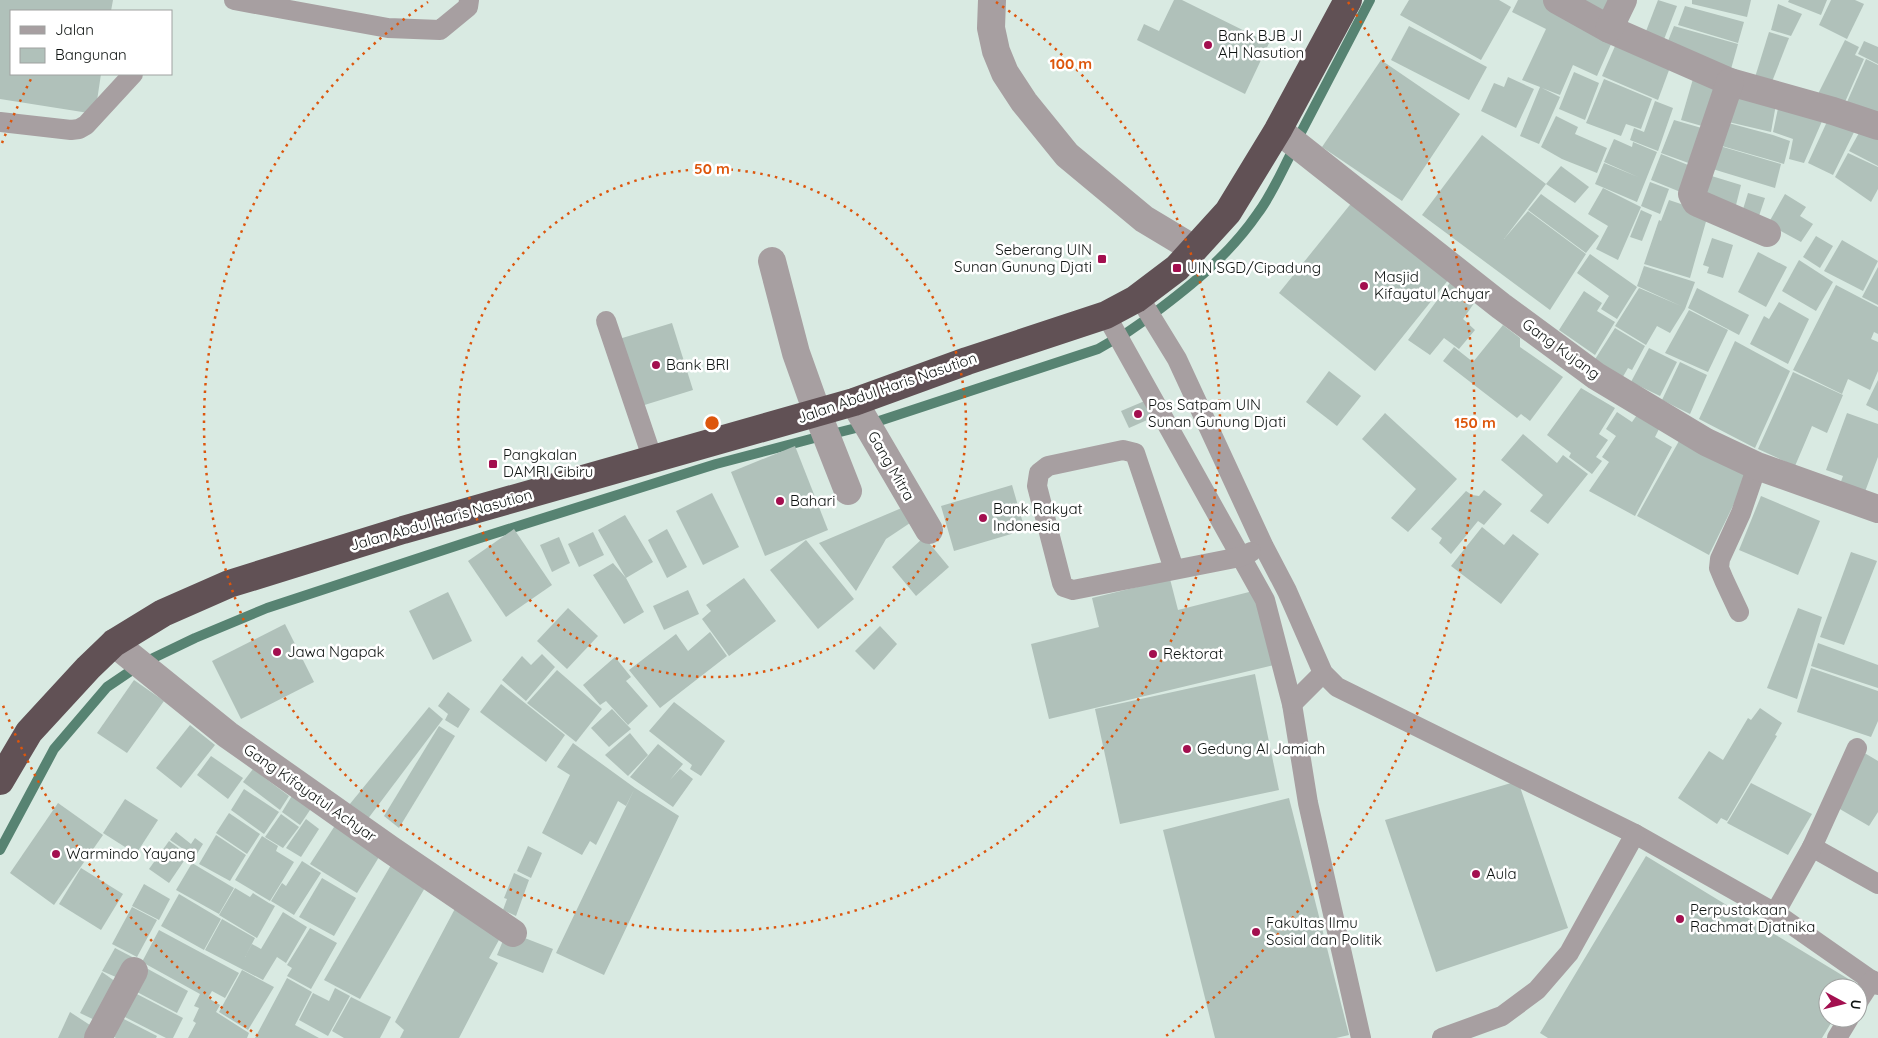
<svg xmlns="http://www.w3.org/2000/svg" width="1878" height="1038" font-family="Quicksand,sans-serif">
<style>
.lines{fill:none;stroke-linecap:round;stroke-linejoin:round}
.stream{stroke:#578372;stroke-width:10}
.building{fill:#b0c1ba}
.lane{stroke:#a79fa1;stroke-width:20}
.street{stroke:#a79fa1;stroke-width:28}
.highway{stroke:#615155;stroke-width:28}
.ring{fill:none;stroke:#dd560c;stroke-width:2.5;stroke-dasharray:2.5 5}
.poi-dot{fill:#a30f4f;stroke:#fff;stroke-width:2}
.labels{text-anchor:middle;stroke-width:5;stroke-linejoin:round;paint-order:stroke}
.poi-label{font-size:15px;fill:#0e1311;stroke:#fff;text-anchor:start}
.street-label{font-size:15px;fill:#0e1311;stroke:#fff}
.centre{fill:#dd560c;stroke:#fff;stroke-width:2.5}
.ring-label{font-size:15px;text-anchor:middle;font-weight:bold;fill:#dd560c;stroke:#fff;stroke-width:5;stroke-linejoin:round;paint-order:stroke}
</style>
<rect width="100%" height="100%" fill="#d9eae2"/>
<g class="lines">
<g class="stream">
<polyline points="1296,142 1370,0"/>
<path d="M 1153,314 C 1192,285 1230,254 1258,213 C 1273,193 1283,168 1295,146"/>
<polyline points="1122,336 1148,318"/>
<polyline points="870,424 1098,349 1117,338"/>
<polyline points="832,434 864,426"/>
<polyline points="145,662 195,638 267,608 480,538 716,464 822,436"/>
<polyline points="0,850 54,749 107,687 138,666"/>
</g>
</g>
<g class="building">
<polygon points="0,0 113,0 111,11 11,11 11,74 101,74 95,114 0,99"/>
<polygon points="1174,0 1182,0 1269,43 1245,94 1137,40 1144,24 1159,31"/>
<polygon points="1409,0 1499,0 1511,7 1481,60 1400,15"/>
<polygon points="1518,0 1546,0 1616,33 1597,76 1573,65 1560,95 1542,88 1560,97 1539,144 1520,136 1540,87 1522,80 1546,29 1512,12"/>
<polygon points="1582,0 1618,0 1610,21"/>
<polygon points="1658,0 1677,6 1661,47 1643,39"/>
<polygon points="1692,0 1751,0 1747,17 1692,4"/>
<polygon points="1789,0 1827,0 1821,15 1788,2"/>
<polygon points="1831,0 1855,0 1864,4 1847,39 1819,25"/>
<polygon points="1778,4 1802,14 1791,36 1771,30"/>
<polygon points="1685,6 1744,22 1738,43 1678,25"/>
<polygon points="1409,26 1487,67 1469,100 1391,60"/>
<polygon points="1674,26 1738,44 1729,76 1664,51"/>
<polygon points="1769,32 1789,38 1768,92 1752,87"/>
<polygon points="1619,37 1672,62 1658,100 1602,76"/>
<polygon points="1845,40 1859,47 1855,55 1864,59 1841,111 1815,100"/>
<polygon points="1864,41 1878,47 1878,64 1858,54"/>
<polygon points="1866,59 1878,65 1878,112 1843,111"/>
<polygon points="1381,60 1460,114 1402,201 1322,147"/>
<polygon points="1574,72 1599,83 1585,120 1559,109"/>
<polygon points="1695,72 1723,82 1709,128 1681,120"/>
<polygon points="1508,77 1534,89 1516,128 1481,111 1494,83 1504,87"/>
<polygon points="1604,79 1652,99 1641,129 1626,124 1621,136 1586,123"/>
<polygon points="1729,88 1777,99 1771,132 1720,120"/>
<polygon points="1780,99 1826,112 1804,163 1789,159 1793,139 1773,132"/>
<polygon points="1655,101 1673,108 1658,151 1630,140 1634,128 1644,132"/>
<polygon points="1831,113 1857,126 1833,175 1808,163"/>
<polygon points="1556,116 1578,127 1575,134 1607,148 1597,173 1562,159 1541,147"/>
<polygon points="1674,120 1705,129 1694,165 1661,153"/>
<polygon points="1721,121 1773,135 1790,141 1784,164 1715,144"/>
<polygon points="1860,131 1878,139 1878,166 1849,151"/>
<polygon points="1482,135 1546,184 1504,239 1528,211 1586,254 1550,310 1422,215"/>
<polygon points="1614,139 1632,147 1633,142 1657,152 1637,202 1595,184 1604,163 1638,177 1604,162"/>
<polygon points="1713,144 1781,164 1775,188 1706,167"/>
<polygon points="1848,153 1878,167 1878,189 1871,202 1835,177"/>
<polygon points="1661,154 1693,167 1683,193 1651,180"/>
<polygon points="1561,166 1589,187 1575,203 1546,184"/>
<polygon points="1705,174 1741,185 1735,209 1698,197"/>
<polygon points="1650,182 1669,189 1660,214 1641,206"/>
<polygon points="1603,188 1641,207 1618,260 1596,249 1608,226 1588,214"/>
<polygon points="1748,193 1765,198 1756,225 1740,219"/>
<polygon points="1541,194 1599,236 1586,253 1528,210"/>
<polygon points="1785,194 1806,207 1800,216 1813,224 1801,242 1768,224"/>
<polygon points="1669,200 1693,208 1707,218 1690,278 1644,264 1659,220 1661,221"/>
<polygon points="1353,201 1449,279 1375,371 1279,293"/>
<polygon points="1641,210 1652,215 1642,241 1630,237"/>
<polygon points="1816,236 1833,246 1820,268 1803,257"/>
<polygon points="1712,238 1733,245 1723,278 1707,273 1709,267 1703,265"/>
<polygon points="1842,240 1878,261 1863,291 1824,271"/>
<polygon points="1758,252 1787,267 1766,307 1738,292"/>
<polygon points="1590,254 1637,287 1617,319 1601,309 1609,296 1577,273"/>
<polygon points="1799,260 1833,282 1816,311 1782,291"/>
<polygon points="1644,266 1695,282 1685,309 1670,333 1657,326 1646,345 1615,326 1639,288 1681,306 1637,286"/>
<polygon points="1878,267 1878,305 1862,297"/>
<polygon points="1452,280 1477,299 1463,319 1475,330 1459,349 1444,338 1430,355 1408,340"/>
<polygon points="1836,285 1878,307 1878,334 1874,332 1871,339 1878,342 1878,371 1870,390 1848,379 1842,394 1793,370"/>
<polygon points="1697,288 1749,315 1739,335 1688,308"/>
<polygon points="1584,291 1602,303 1597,311 1615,322 1595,355 1559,330"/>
<polygon points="1779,302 1809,319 1788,364 1750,344 1764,316 1769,319"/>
<polygon points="1689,310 1728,330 1708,372 1665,353"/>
<polygon points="672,323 693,390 638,407 619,339"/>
<polygon points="1503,325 1520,338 1520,347 1563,377 1530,421 1521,414 1517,418 1443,361 1454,347 1473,362"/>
<polygon points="1615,328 1645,346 1632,370 1628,368 1621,380 1592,364"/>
<polygon points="1735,341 1790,371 1755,448 1699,419"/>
<polygon points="1649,348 1677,362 1660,396 1631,382"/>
<polygon points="1680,362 1707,375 1690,414 1662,400"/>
<polygon points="1329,371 1361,396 1337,426 1306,402"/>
<polygon points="1793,372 1843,395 1827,433 1812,426 1795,466 1758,449"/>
<polygon points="1878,380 1878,411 1866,405"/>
<polygon points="1581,388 1615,408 1599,434 1608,440 1596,457 1602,461 1592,474 1569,457 1571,453 1547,435"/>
<polygon points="1147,400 1154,417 1129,428 1121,411"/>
<polygon points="1617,412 1632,422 1637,415 1659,429 1655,437 1672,447 1635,516 1589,491 1609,462 1602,457 1616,436 1606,429"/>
<polygon points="1385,413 1457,479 1408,532 1391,518 1416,489 1362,439"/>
<polygon points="1847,413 1878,424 1878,457 1863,497 1839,487 1843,476 1826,470"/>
<polygon points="1684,432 1749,473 1709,555 1637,516"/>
<polygon points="1523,434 1557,463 1563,455 1588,474 1548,524 1530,511 1543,495 1501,460"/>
<polygon points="795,446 828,530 765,556 731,472"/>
<polygon points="1012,485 1025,530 954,551 941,506"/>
<polygon points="1484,490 1502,504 1484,525 1478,521 1451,554 1439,543 1442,538 1431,529 1466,491 1472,495 1479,496"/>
<polygon points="712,493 739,547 703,565 676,511"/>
<polygon points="1761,496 1820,521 1798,575 1739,550"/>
<polygon points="904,507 913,521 886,539 856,591 819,543"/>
<polygon points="625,515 653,562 626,578 644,612 624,624 593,575 613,563 626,578 598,530"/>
<polygon points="1482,527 1504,545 1513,534 1539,554 1501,604 1451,566"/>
<polygon points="514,529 552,585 506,617 468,561"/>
<polygon points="667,529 687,567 667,578 648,540"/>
<polygon points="593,532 604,555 579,567 568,544"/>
<polygon points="559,537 570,563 552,572 540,545"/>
<polygon points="924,537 949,567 916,596 892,567"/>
<polygon points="806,540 854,599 818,629 770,570"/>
<polygon points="1851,552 1877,561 1844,645 1820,637"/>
<polygon points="744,578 776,621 729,656 702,619 711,611 706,605"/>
<polygon points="1170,579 1178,610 1257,590 1274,665 1049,719 1031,644 1099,627 1092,598"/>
<polygon points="688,590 699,614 664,630 653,606"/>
<polygon points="448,592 472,641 433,660 409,611"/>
<polygon points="568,608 598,636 567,669 537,641"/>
<polygon points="1798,608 1822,617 1797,699 1767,688"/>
<polygon points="285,624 314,682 241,719 212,661"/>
<polygon points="880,626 897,644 874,670 855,651"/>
<polygon points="710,632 727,656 660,708 629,670 676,634 688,651"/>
<polygon points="1818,643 1878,665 1878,688 1811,666"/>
<polygon points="542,654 555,667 526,701 502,680 522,656 531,665"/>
<polygon points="615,657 631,677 626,681 648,706 628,725 606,701 600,705 583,685"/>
<polygon points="1811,668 1878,691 1878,721 1871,737 1797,712"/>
<polygon points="557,670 602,709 576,742 527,703"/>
<polygon points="1255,674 1279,790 1120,824 1095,709"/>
<polygon points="134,680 164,701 127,753 97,733"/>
<polygon points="501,684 565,735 546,762 480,712"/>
<polygon points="448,692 470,709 458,728 445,720 448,714 438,706"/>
<polygon points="674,702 725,741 701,776 690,769 692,765 649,731"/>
<polygon points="429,707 443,719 364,824 345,810"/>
<polygon points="1760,708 1782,723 1775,735 1777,736 1727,821 1721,818 1717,824 1678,798 1709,751 1723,760 1748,718 1751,720"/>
<polygon points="612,709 631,729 609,747 591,728"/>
<polygon points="190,725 215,745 181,788 156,768"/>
<polygon points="439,726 455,736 399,828 384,816"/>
<polygon points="630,733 648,755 628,776 605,755"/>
<polygon points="573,743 635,788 679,816 604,975 556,953 634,790 626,806 618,801 596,845 590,841 582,855 542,833 570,775 557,767"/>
<polygon points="658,744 683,764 670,780 680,769 693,779 673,807 630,777"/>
<polygon points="1856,748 1878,761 1878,812 1869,826 1826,801"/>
<polygon points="211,756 243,778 228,799 197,775"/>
<polygon points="253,769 289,796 280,810 243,782"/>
<polygon points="1518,781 1568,928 1436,972 1385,820"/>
<polygon points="1751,783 1812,814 1788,855 1727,823"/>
<polygon points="244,789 279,812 264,834 231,810"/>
<polygon points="293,794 312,807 300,825 282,812"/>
<polygon points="1289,798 1349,1035 1336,1038 1215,1038 1163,830"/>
<polygon points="125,799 158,820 136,854 103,833"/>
<polygon points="58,803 103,835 54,905 10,873"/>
<polygon points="229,813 260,834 247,854 216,833"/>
<polygon points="281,814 299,827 283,848 265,837"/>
<polygon points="306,819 319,829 301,857 286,848"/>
<polygon points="336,824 379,857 357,893 310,864"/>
<polygon points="176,832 191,844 195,838 203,844 195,857 170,840"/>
<polygon points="216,835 246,855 230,881 199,864"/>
<polygon points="262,836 278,846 276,851 294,862 270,901 235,880"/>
<polygon points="169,841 188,855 169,883 149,869"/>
<polygon points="528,846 542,853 531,878 517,871"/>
<polygon points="1646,856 1855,983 1852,988 1828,988 1828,1018 1834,1018 1822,1038 1548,1038 1540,1033"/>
<polygon points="302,861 321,873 294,915 271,901 282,883 286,886"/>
<polygon points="192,863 234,888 219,914 176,890"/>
<polygon points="391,865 426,886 360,999 324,980"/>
<polygon points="81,868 123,894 101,930 59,904"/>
<polygon points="514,873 529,880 516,916 503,910 507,899 504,898"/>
<polygon points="322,878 356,898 334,936 299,917"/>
<polygon points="144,884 170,899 159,920 132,906"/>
<polygon points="235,888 250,897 253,893 269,903 267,905 269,903 275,906 257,938 219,915"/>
<polygon points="179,894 221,919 204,950 161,926"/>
<polygon points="459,901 505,929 489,958 498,963 459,1038 400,1038 404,1030 395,1022"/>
<polygon points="132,907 157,920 137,957 112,944"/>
<polygon points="283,912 307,927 286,963 277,957 263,980 205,950 222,919 255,938 245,957 252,944 261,949"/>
<polygon points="310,928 337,943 311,989 287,976 292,968 287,965"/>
<polygon points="159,930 239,973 225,998 212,991 208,998 220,1005 216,1012 249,1033 247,1038 188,1038 196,1023 193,1021 199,1008 194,1006 200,994 142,962"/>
<polygon points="507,931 553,949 543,973 497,955"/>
<polygon points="115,948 138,960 125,981 102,971"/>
<polygon points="148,969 188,991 177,1013 137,992"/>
<polygon points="242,970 274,987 248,1030 219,1012"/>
<polygon points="102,972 123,987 103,1024 80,1013"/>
<polygon points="287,978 312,992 295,1025 319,1038 255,1038"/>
<polygon points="335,988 350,996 328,1036 299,1020 313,993 329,1001"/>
<polygon points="135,993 183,1018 173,1038 166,1038 115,1012"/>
<polygon points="351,997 391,1017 380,1038 344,1038 332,1031"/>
<polygon points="70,1012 96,1029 93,1038 58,1038"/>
<polygon points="116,1015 157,1036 156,1038 116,1038 107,1033"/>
</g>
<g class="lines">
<g class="lane">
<polyline points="234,0 388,28 440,30 468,7 469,0"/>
<polyline points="0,122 71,130 79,129 86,125 133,74"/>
<polyline points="1139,297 1177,359 1264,547 1287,591 1323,673 1337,687 1635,834 1775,913 1878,985"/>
<polyline points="1106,315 1265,600 1292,704 1308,803 1361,1038"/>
<polyline points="606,321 653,460"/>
<polyline points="1174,569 1135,453 1123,450 1048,466 1039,473 1037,486 1062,583 1064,587 1073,590 1240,557 1251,552"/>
<polyline points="1739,612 1724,580 1719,568 1720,559 1741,513 1757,466"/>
<polyline points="1292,704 1323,673"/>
<polyline points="1812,847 1878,884"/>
<polyline points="1775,913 1812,847 1857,748"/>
<polyline points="1858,1002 1872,980"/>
<polyline points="1442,1038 1502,1016 1537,990 1569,953 1635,834"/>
<polyline points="1837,1038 1849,1018"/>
</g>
<g class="street">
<polyline points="992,0 991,28 996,51 1005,73 1024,102 1067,155 1144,219 1194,249"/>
<polyline points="1557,0 1609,29 1730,82 1833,111 1878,126"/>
<polyline points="1609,29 1623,0"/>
<polyline points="1730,82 1692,194 1696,202 1700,204 1767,233"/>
<polyline points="1278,130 1501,306 1596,376 1706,442 1757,466 1878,509"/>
<polyline points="772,261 796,353 817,412 848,491"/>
<polyline points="854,402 929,530"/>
<polyline points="114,643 228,735 391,850 513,933"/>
<polyline points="98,1038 134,971"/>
</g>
<polyline class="highway" points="0,781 29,732 88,668 114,643 163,613 229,584 403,530 854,402 967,361 1106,315 1136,299 1177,268 1228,212 1278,130 1348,0"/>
</g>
<g class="ring">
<circle cx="712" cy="423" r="254"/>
<path d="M996 2A508 508 0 1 1 428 2"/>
<path d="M258 1036A763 763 0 0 1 2 703M2 143A763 763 0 0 1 32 77M1348 2A763 763 0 0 1 1166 1036"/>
</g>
<g class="poi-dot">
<circle cx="1208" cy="45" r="5"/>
<rect x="1097" y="254" width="10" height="10" rx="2.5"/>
<rect x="1172" y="263" width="10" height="10" rx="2.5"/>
<circle cx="1364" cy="286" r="5"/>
<circle cx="656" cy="365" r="5"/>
<circle cx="1138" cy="414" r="5"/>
<rect x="488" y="459" width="10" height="10" rx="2.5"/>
<circle cx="780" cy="501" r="5"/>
<circle cx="983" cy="518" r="5"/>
<circle cx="277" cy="652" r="5"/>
<circle cx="1153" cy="654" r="5"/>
<circle cx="1187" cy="749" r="5"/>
<circle cx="56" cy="854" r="5"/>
<circle cx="1476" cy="874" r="5"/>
<circle cx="1680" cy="919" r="5"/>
<circle cx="1256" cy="932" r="5"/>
</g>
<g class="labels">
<g class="poi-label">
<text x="1218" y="41">Bank BJB Jl<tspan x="1218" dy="17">AH Nasution</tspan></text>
<text x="1092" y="255" text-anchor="end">Seberang UIN<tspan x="1092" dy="17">Sunan Gunung Djati</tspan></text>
<text x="1187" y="273">UIN SGD/Cipadung</text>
<text x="1374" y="282">Masjid<tspan x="1374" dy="17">Kifayatul Achyar</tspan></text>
<text x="666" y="370">Bank BRI</text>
<text x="1148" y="410">Pos Satpam UIN<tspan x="1148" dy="17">Sunan Gunung Djati</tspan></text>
<text x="503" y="460">Pangkalan<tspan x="503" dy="17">DAMRI Cibiru</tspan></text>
<text x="790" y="506">Bahari</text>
<text x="993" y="514">Bank Rakyat<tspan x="993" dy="17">Indonesia</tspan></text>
<text x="287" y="657">Jawa Ngapak</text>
<text x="1163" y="659">Rektorat</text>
<text x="1197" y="754">Gedung Al Jamiah</text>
<text x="66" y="859">Warmindo Yayang</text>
<text x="1486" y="879">Aula</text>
<text x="1690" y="915">Perpustakaan<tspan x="1690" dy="17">Rachmat Djatnika</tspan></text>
<text x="1266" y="928">Fakultas Ilmu<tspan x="1266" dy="17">Sosial dan Politik</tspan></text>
</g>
<g class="street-label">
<text transform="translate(1561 349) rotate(36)" y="5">Gang Kujang</text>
<text transform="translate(887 388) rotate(-19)" y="5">Jalan Abdul Haris Nasution</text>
<text transform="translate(891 466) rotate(60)" y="5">Gang Mitra</text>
<text transform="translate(441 520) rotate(-16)" y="5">Jalan Abdul Haris Nasution</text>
<text transform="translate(310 793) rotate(35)" y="5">Gang Kifayatul Achyar</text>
</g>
</g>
<circle cx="712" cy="423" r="8" class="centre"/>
<g class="ring-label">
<text x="1071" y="69">100 m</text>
<text x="712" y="174">50 m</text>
<text x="1475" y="428">150 m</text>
</g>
<rect x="10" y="10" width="162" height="65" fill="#ffffff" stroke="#9fa1a0"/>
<rect x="20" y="26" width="25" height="8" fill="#a79fa1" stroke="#9fa1a0"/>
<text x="55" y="35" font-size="15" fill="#0e1311">Jalan</text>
<rect x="20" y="48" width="25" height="15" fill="#b0c1ba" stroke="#9fa1a0"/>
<text x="55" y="60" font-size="15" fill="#0e1311">Bangunan</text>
<g transform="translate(1843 1003) rotate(97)"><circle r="24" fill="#ffffff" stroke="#9fa1a0"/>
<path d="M0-4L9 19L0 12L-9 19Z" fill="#a30f4f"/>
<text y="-8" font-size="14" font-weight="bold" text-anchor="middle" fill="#0e1311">U</text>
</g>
</svg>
